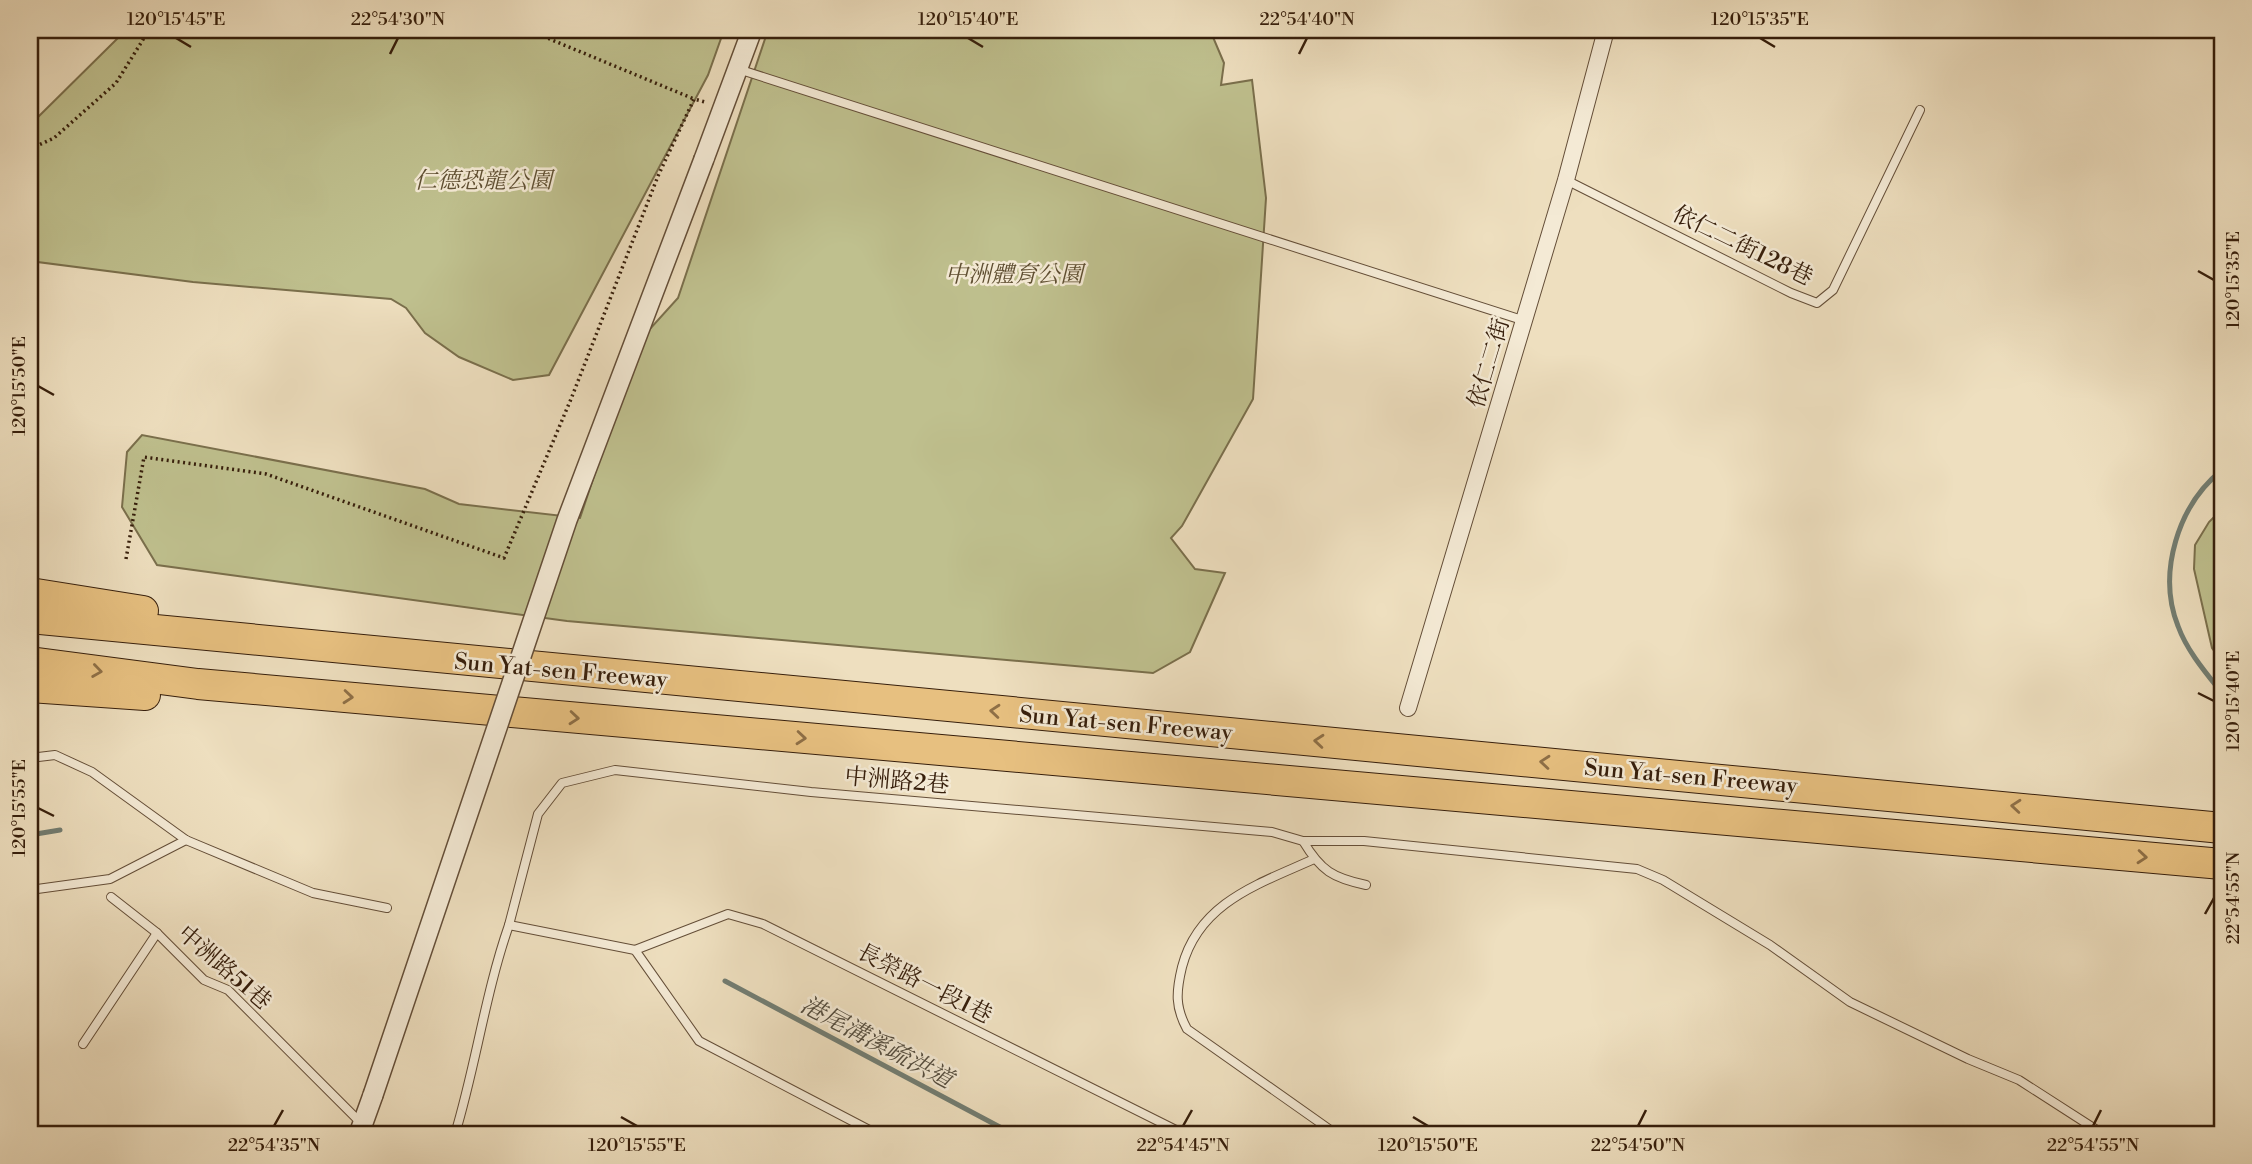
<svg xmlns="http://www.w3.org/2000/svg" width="2252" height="1164" font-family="'Libre Bodoni','Noto Serif TC',serif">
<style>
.green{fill:#bfc08e;stroke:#7a6f4c;stroke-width:2}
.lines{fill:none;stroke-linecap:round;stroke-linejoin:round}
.stream{stroke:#727d72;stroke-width:5}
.service-casing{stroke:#644e38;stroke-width:10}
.minor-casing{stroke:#644e38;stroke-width:18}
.tertiary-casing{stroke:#644e38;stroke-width:22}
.motorway-casing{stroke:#361e0b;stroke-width:32}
.path{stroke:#361e0b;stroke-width:3.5;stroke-dasharray:2 3.5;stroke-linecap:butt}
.service{stroke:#f4ead5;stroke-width:8}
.minor{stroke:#f4ead5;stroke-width:16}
.tertiary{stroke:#f4ead5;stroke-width:19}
.motorway{stroke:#e7c080;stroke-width:30}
.tertiary-bridge-casing{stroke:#644e38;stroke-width:22;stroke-linecap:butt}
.tertiary-bridge{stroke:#f4ead5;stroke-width:19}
.oneway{stroke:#8e6f46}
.ticks{fill:none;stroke:#361e0b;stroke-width:2.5}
.labels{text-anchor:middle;stroke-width:5;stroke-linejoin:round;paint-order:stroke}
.park-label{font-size:23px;font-style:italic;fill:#5f4f32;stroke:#f4ead5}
.street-label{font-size:23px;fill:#361e0b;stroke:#f4ead5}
.water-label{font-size:24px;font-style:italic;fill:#544d3f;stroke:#f4ead5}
.neatline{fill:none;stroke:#361e0b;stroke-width:2.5}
.ticks-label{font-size:18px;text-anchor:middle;fill:#361e0b}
</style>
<rect width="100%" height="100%" fill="#eedfbf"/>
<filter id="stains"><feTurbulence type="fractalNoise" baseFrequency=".00286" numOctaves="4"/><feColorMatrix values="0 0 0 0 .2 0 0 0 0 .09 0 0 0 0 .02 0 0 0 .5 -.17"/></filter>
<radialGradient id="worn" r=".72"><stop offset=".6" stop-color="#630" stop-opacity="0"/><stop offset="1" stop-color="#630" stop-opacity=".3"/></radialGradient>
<g class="green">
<polygon points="126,30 724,30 708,75 549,375 513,380 459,357 425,333 406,308 391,299 193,282 30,261 30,125"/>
<polygon points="768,30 1210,30 1224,63 1221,85 1252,80 1266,198 1253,399 1182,526 1171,538 1195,569 1225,573 1190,652 1153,673 567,621 157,565 122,507 127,452 142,435 425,489 459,504 580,518 639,341 678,298"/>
<polygon points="2222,509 2222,661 2212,648 2194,569 2195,545 2209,522"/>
</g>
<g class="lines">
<g class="stream">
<path d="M 2222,470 C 2178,505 2157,573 2178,626 C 2187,651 2206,673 2222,693"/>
<polyline points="30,835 60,830"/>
<polyline points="725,981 1013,1134"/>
</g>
<g class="service-casing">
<g id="service">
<polyline points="738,69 1525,321"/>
<polyline points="1566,180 1791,293 1817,303 1833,290 1920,110"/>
<polyline points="30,758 55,755 92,772 186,840 313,893 387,908"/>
<polyline points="1303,841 1364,841 1637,869 1663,880 1770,945 1850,1002 1968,1059 2019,1080 2103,1134"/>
<path d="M 1314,859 C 1259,884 1199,902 1182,967 C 1176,992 1175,1007 1187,1029 L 1336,1134"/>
<polyline points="30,890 110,879 186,840"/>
<polyline points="111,897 157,933"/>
<path d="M 509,925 L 538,814 L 562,783 L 615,770 L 811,792 L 1272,832 L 1303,841 C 1321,871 1333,878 1366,885"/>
<polyline points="635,950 728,914 763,924 1176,1130 1192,1134"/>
<polyline points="83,1044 157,933 204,980 228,990 360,1122"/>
<path d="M 455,1134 C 476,1065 485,994 509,925 L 635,950 L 699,1041 L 877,1134"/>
</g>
</g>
<g class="minor-casing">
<polyline id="minor" points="1408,708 1566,180 1606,30"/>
</g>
<g class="tertiary-casing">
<g id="tertiary">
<polyline points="704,159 752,30"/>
<polyline points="359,1134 373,1095"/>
</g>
</g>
<g class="motorway-casing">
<g id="motorway">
<polyline points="30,593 143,611"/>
<polyline points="30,618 2222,828"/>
<polyline points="30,662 198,684 2222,864"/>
<polyline points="30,687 145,695"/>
</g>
</g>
<g class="path">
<polyline points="528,30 694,99"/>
<polyline points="30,149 54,138 116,83 149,30"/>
<polyline points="126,559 144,457 266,474 504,558 571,399 658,176 694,99 705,102"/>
</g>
<use href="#service" class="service"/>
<use href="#minor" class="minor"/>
<use href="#tertiary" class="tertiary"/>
<use href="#motorway" class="motorway"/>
<g class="tertiary-bridge-casing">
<polyline id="tertiary-bridge" points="373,1095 567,520 704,159"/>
</g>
<use href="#tertiary-bridge" class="tertiary-bridge"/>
</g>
<defs><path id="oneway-chevron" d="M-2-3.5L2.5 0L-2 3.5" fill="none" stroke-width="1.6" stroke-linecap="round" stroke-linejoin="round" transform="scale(1.75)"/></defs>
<g class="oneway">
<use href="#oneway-chevron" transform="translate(97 671) rotate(8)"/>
<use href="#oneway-chevron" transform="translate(348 697) rotate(5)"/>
<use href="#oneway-chevron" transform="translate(995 711) rotate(-175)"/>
<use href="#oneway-chevron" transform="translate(574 718) rotate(5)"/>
<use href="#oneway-chevron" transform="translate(801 738) rotate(5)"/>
<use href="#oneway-chevron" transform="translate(1319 741) rotate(-175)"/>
<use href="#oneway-chevron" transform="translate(1545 762) rotate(-175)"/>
<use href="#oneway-chevron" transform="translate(2016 806) rotate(-175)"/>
<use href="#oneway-chevron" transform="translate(2142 857) rotate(5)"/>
</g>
<path class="ticks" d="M 176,38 L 191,47M 968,38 L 983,47M 1760,38 L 1775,47M 390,54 L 398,38M 1299,54 L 1307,38M 2198,271 L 2214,280M 38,386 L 54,395M 2198,693 L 2214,701M 38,808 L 54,816M 2205,914 L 2214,898M 621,1117 L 637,1126M 1413,1117 L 1428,1126M 274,1126 L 283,1110M 1183,1126 L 1192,1110M 1638,1126 L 1646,1110M 2093,1126 L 2101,1110"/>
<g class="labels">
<g class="park-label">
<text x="483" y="188">仁德恐龍公園</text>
<text x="1014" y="282">中洲體育公園</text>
</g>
<g class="street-label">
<text transform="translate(1743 245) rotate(26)" y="8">依仁二街128巷</text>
<text transform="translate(1488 363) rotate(-73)" y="8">依仁二街</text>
<text transform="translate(561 670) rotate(5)" y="8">Sun Yat-sen Freeway</text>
<text transform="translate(1126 723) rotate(5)" y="8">Sun Yat-sen Freeway</text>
<text transform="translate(1691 776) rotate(5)" y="8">Sun Yat-sen Freeway</text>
<text transform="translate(897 780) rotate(5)" y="8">中洲路2巷</text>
<text transform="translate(225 967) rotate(41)" y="8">中洲路51巷</text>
<text transform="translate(925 983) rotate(27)" y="8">長榮路一段1巷</text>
</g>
<g class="water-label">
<text transform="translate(877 1042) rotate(28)" y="8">港尾溝溪疏洪道</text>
</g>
</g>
<rect width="2252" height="1164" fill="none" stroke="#eedfbf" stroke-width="77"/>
<rect x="38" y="38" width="2176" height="1088" class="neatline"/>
<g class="ticks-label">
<text x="176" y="25">120°15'45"E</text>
<text x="398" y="25">22°54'30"N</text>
<text x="968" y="25">120°15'40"E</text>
<text x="1307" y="25">22°54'40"N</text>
<text x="1760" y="25">120°15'35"E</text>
<text transform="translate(2233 280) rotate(-90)" y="6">120°15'35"E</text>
<text transform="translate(19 386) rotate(-90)" y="6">120°15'50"E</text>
<text transform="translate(2233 701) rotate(-90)" y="6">120°15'40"E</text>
<text transform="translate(19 808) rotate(-90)" y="6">120°15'55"E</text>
<text transform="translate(2233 898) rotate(-90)" y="6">22°54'55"N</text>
<text x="274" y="1151">22°54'35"N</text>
<text x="637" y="1151">120°15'55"E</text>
<text x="1183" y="1151">22°54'45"N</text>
<text x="1428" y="1151">120°15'50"E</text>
<text x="1638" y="1151">22°54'50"N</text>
<text x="2093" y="1151">22°54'55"N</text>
</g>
<rect width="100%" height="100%" filter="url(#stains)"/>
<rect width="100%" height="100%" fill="url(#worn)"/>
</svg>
